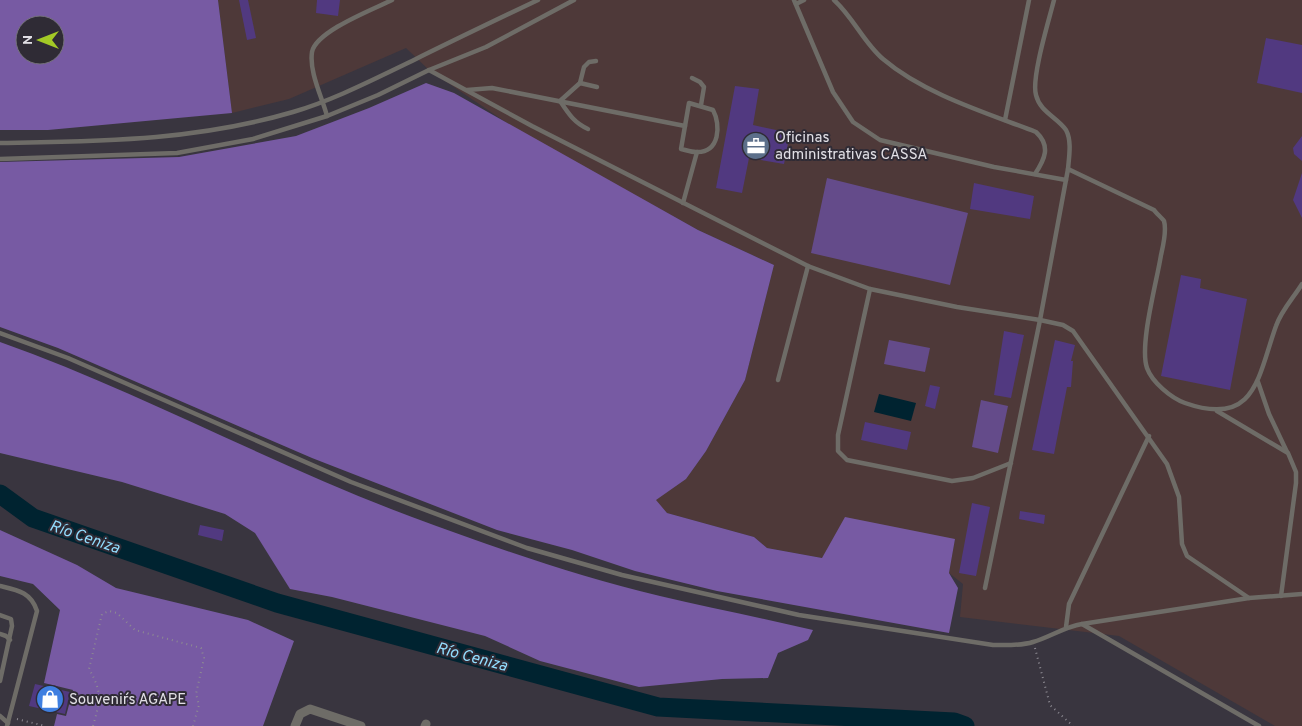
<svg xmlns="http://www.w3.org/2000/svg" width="1302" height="726" font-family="Overpass,sans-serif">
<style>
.industrial{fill:#4e3939}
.green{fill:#644b8a}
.forest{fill:#775aa3;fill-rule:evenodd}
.water{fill:#002330}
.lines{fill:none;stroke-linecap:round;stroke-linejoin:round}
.river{stroke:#002330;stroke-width:19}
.building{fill:#513980}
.path{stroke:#8d8a92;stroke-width:2;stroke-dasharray:1 4;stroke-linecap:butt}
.service{stroke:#6e6c67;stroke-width:4.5}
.minor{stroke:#6e6c67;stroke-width:9}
.labels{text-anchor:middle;stroke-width:4;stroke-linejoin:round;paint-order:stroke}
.poi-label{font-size:15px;fill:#e1dfe5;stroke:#2f2b35;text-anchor:start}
.water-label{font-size:16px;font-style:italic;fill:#92ddfe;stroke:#2f2b35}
</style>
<rect width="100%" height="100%" fill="#39353f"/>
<polygon class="industrial" points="218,0 1302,0 1302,726 1275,726 1119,636 960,617 963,584 949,573 955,539 822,558 767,548 754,537 667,513 655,500 686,479 706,451 745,380 774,265 698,230 516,129 429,70 406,48 289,99 232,113"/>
<g class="green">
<polygon points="827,178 968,213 950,285 811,253"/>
<polygon points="889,340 930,348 925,372 884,364"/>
<polygon points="981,400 1008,406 998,453 972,447"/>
</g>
<g class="forest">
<path d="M 0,0 L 218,0 L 232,113 L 48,130 L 0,130 ZM 25,25 L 55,25 L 55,55 L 25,55 Z"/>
<polygon points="426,83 454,93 698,230 774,265 745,380 706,451 686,479 656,500 667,513 754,537 767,548 822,558 845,517 955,539 949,573 958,588 949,633 717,591 635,571 572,550 497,530 312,458 58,348 0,327 0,162 179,157 296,136 369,108"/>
<path d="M 0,342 C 141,392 272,465 412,517 C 493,547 576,576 660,596 C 711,608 762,618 813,630 L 808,640 L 778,653 L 768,678 L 722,679 L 639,687 L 540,661 L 485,636 L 332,597 L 290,589 L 255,533 L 225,514 L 122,482 L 0,453 Z"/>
<polygon points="0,530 77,565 116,588 248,620 294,641 263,726 54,726 57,714 66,716 73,690 44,683 60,610 33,584 0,576"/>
</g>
<polygon class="water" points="879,394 916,403 911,421 874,412"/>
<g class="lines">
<polyline class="river" points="0,494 33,518 277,603 658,707 954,722 965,726"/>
</g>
<g class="building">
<polygon points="239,0 248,0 256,38 247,40"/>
<polygon points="317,0 340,0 338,16 316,13"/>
<polygon points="1266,38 1302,45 1302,93 1257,83"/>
<polygon points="735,86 759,89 753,125 790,133 784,164 749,158 742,193 716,188"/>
<polygon points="1302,136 1302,161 1294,154 1293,148"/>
<polygon points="1302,173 1302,218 1293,200"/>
<polygon points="974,183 1034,196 1030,219 970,209"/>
<polygon points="1181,275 1201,279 1200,288 1247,299 1230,390 1161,376"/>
<polygon points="1004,331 1024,335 1011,398 994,395"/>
<polygon points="1055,340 1075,345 1071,361 1073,361 1071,387 1067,387 1054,454 1032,450"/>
<polygon points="930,385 940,387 935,409 925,406"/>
<polygon points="865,422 911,432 907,450 861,440"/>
<polygon points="972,503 990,507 976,576 959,573"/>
<polygon points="1020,511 1045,515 1044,524 1019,519"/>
<polygon points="200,525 224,530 222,541 198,535"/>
<polygon points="35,684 70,692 65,714 29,706"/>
</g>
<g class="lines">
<g class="path">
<polyline points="1035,648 1050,705 1073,726"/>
<polyline points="17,719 45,726"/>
<path d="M 93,726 C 100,701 103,693 89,669 L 102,614 L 109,611 L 117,613 L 135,630 L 201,648 L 204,658 L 196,694 L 199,705 L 193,726"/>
</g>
<g class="service">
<polyline points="794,0 833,92 853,122 880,140 994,167 1066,180"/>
<path d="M 834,0 C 853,17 864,43 883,59 C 924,94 987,113 1036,132 C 1051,146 1045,159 1035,174"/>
<path d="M 1054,0 C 1049,20 1031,78 1036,95 C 1040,112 1057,117 1066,130 C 1072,141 1069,157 1068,169"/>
<polyline points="796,4 804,0"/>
<polyline points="429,70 532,126 808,266 870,289 957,307 1040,320 1063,325 1073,331 1167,464 1179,497 1182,544 1187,556 1249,598"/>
<polyline points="692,78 700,82 704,87 701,105"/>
<polyline points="580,83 584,67 589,62 596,61"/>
<polyline points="467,90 492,88 685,126"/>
<path d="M 689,103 L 713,110 C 721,125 720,153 696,152 C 691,152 686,150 681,149 Z"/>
<path d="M 327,116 C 322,97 309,72 312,52 C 316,31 374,9 392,0"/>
<polyline points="1005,120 1029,0"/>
<path d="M 588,129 C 574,123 568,113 560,101 L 580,83 L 597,87"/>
<path d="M 0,143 C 102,141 194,141 293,112 C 334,100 374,79 412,61 C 454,40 496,20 538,0"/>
<polyline points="0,159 177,153 253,139 327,116 378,95 429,70 486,47 574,0"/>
<polyline points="683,203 697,152"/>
<polyline points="870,289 838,435 838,451 847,460 952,481 973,478 1011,463"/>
<path d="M 0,333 L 68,358 L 351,482 L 527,548 L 622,575 L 799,615 L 993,645 C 1006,645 1021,646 1033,642 C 1050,637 1064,627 1082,624 L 1249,598 L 1302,594"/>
<polyline points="778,380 808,266"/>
<polyline points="1258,382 1269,414 1287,452"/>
<polyline points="1217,411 1288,453 1296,472 1296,483 1281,596"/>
<path d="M 0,586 C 17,590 31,592 37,611 L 7,726"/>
<path d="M 985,588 L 1040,320 L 1068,169 L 1154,210 C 1156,213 1162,218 1164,221 C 1167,231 1163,246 1161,255 C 1157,281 1139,345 1147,368 C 1152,382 1171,398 1185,403 C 1256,428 1258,376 1276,326 C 1281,311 1294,297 1302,284"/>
<polyline points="0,615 11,619 12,626 0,681"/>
<polyline points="1082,624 1259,726"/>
<polyline points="1066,627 1069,604 1149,436"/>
<polyline points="0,634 6,636 10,640"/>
<polyline points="0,716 8,723"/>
</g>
<g class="minor">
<polyline points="295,726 300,714 310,709 361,726"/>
<polyline points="425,726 426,724"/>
</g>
</g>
<defs>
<g id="office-disc" transform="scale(1.4375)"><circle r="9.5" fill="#5c6f8a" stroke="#2f2b35"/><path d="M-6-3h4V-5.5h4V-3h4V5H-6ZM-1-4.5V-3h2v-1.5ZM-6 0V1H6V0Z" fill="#fff"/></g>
<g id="shop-disc" transform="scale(1.4375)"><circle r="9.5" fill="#3f7fe0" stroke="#2f2b35"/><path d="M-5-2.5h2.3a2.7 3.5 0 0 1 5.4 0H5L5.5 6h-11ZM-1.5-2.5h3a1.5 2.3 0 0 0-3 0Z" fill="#fff"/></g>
</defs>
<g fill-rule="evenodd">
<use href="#office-disc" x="756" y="146"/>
<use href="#shop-disc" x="50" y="699"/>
</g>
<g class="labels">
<g class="poi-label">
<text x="775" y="142">Oficinas<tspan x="775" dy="17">administrativas CASSA</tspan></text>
<text x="69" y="704">Souvenir´s AGAPE</text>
</g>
<g class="water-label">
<text transform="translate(85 536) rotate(19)" y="6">Río Ceniza</text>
<text transform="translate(472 656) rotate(15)" y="6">Río Ceniza</text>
</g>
</g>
<g transform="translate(40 40) rotate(270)"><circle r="24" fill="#2f2b35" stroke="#76737b"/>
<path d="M0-4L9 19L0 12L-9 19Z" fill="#a3c926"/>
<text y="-8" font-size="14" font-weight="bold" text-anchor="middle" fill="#e1dfe5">N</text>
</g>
</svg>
